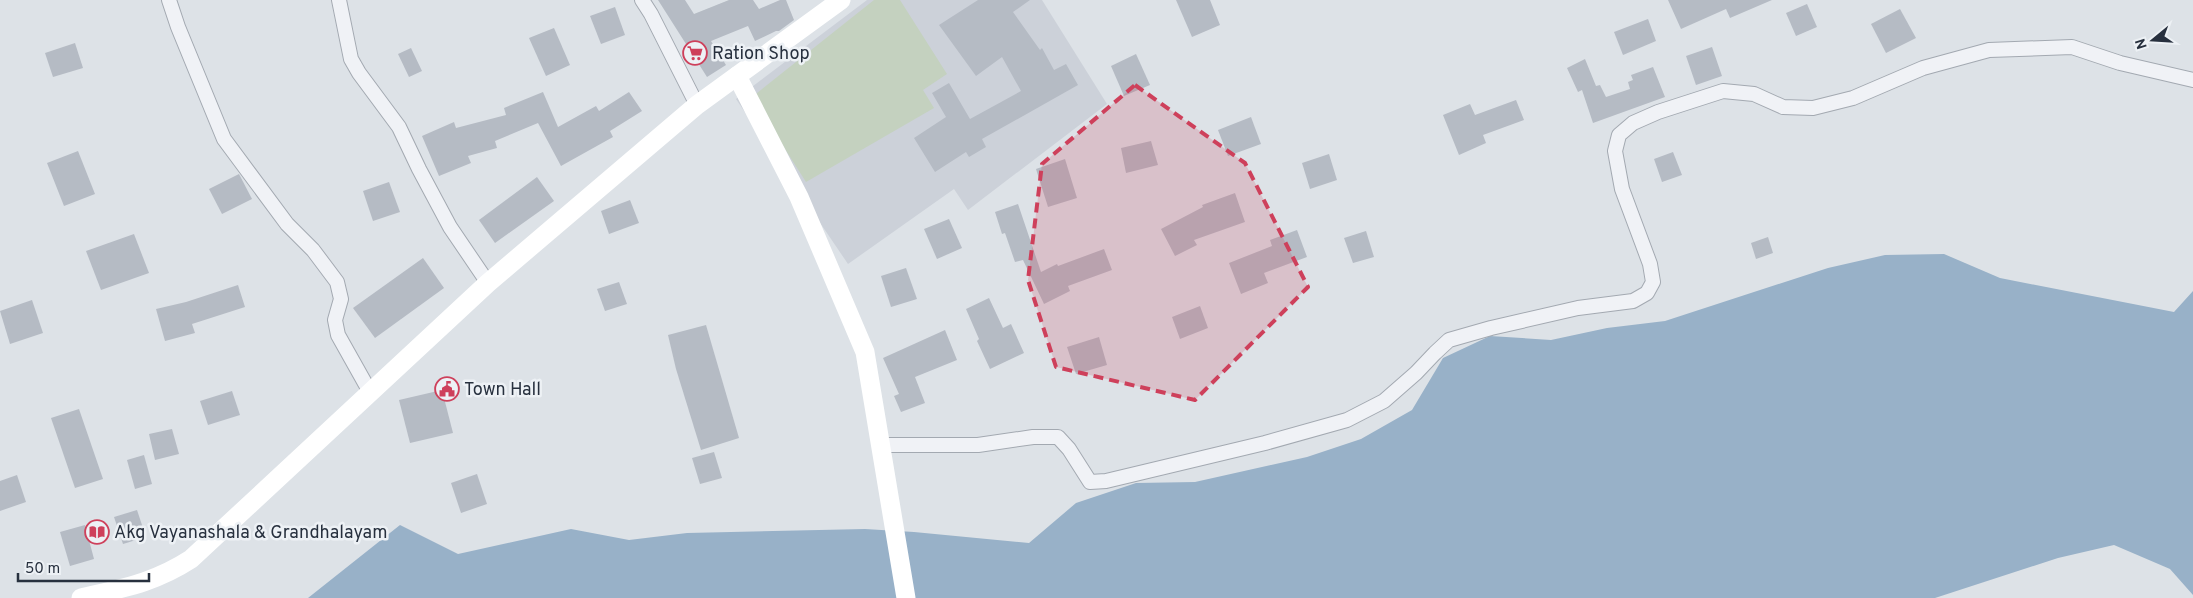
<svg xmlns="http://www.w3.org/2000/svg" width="2193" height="598" font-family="Overpass,sans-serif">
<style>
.built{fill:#ccd1d9}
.green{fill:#c4d1bf}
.water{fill:#98b1c8}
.building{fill:#b5bbc4}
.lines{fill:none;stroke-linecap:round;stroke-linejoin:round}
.street-casing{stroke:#a3a9b1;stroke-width:16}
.street{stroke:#f0f2f6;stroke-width:14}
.secondary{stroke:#fff;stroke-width:19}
.marked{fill:#ce405b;fill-opacity:0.2;stroke:#ce405b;stroke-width:4;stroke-dasharray:10 6;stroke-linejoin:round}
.labels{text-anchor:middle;stroke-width:5;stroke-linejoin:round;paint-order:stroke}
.poi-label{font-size:18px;fill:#27303e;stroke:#edf1f5;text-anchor:start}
</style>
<rect width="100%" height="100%" fill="#dde2e7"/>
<polygon class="built" points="867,0 1042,0 1107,104 968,210 954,189 848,264 736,99"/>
<polygon class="green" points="874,0 900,0 947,74 923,90 934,108 806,182 752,97"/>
<polygon class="water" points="1944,254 2000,278 2174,312 2193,291 2193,595 2170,569 2114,545 2058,558 1935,598 308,598 400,525 458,554 571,529 629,540 687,533 865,529 914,532 1029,543 1076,503 1136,483 1195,482 1307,457 1361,439 1412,410 1443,358 1490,336 1551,340 1607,328 1665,321 1828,268 1885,255"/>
<g class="building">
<polygon points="658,0 685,0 694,14 729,0 753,0 759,9 780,0 786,0 794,20 779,31 776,31 755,41 748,26 711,41 726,65 707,77"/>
<polygon points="978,0 1030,0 1013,12 1040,50 1042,48 1054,70 1066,64 1078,85 982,139 986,147 969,157 966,152 935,172 914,138 946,117 932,93 949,83 970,119 1021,91 1002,57 976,76 939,25"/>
<polygon points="1176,0 1210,0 1220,25 1192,37"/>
<polygon points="1668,0 1772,0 1730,18 1726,9 1681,29"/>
<polygon points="1807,4 1817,27 1796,36 1786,13"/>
<polygon points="615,7 625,35 601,44 590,16"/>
<polygon points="1900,9 1916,38 1886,53 1871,24"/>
<polygon points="1648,19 1656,41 1623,55 1614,32"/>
<polygon points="554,28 570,65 546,76 529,38"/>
<polygon points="75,43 83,68 53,77 45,53"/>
<polygon points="1712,47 1722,76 1696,85 1686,56"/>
<polygon points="411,48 422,71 409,77 398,54"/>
<polygon points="1136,54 1150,85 1124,96 1111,66"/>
<polygon points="1585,59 1596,86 1600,85 1606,97 1630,89 1628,82 1633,80 1631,75 1653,67 1665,97 1593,123 1582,90 1578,92 1567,68"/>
<polygon points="543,92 558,127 596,106 599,111 629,92 642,111 610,131 613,137 561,166 538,123 495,141 497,148 468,156 471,163 439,176 422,136 454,122 456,128 506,115 504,108"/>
<polygon points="1516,100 1524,120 1483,135 1486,143 1459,155 1443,115 1470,104 1475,115"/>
<polygon points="1251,117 1261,144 1228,156 1218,130"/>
<polygon points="1151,141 1158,165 1126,173 1121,148"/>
<polygon points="78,151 95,194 64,206 47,163"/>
<polygon points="1673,152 1682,175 1662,182 1654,159"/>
<polygon points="1329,154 1337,180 1310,189 1302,163"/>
<polygon points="1065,159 1077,198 1048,207 1036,169"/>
<polygon points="239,174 252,199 222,214 209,189"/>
<polygon points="537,177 554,201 495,243 479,220"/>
<polygon points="389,182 400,212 373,221 363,191"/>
<polygon points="1235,193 1245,222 1194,240 1197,245 1175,256 1161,229 1203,207 1202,205"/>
<polygon points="630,200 639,223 609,234 601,211"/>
<polygon points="1018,204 1041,272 1057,264 1058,266 1104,249 1112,270 1068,286 1070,291 1044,304 1023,260 1015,262 1005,233 1002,234 995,212"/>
<polygon points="949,219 962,248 937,259 924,229"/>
<polygon points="1297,230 1307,257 1264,273 1268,283 1241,294 1229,263 1272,246 1270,240"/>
<polygon points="1366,231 1374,257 1353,263 1344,238"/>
<polygon points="134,234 149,273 101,290 86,251"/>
<polygon points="1768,237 1773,253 1756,259 1751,243"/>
<polygon points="423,258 444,288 375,338 353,308"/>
<polygon points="906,268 917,299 891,307 881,276"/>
<polygon points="619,282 627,304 605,311 597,289"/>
<polygon points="238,285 245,307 192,324 195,333 165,341 156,309 186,302"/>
<polygon points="989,298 1003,328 1011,324 1024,353 990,369 977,341 979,339 966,309"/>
<polygon points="32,300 43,333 10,344 0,311"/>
<polygon points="1200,306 1208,328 1180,339 1172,317"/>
<polygon points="706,325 739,438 701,450 676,369 668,335"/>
<polygon points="945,330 957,360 915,377 925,403 901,412 894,396 899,394 883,358"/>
<polygon points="1099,337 1107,365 1076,374 1067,347"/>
<polygon points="442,390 453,433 410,443 399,400"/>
<polygon points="232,391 240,415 208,425 200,401"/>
<polygon points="79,409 103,479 75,488 51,418"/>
<polygon points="172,429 179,454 155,460 149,434"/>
<polygon points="714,452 722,478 700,484 692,458"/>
<polygon points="144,455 152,484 135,489 127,460"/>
<polygon points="477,474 487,504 461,513 451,483"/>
<polygon points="17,475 26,502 0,511 0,481"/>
<polygon points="137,510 146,537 123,544 114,517"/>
<polygon points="85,525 94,559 70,566 60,532"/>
</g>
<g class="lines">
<g class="street-casing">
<g id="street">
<polyline points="169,0 178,27 224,139 287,224 313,250 337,282 341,299 335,320 338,335 370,392"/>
<polyline points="339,0 351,59 359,73 399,127 419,169 450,227 488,283"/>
<polyline points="642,0 651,14 697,105"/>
<polyline points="881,445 978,445 1033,437 1058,437 1069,449 1090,482 1106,481 1265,443 1347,420 1384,401 1416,373 1435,353 1449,340 1491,328 1578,308 1633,301 1647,293 1653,282 1650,264 1622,189 1615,151 1619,135 1633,123 1658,112 1723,91 1754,94 1783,107 1813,108 1853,98 1923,68 1989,50 2072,47 2120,63 2193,80"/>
</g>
</g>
<use href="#street" class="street"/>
<g class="secondary">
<polyline points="737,76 799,197 865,352 906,598"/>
<path d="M 81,598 C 123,588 154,583 191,559 L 488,283 L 697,105 L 841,0"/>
</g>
</g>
<path class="marked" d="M 1135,85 L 1245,163 L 1308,287 L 1195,400 L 1056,367 L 1028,280 L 1042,164 Z"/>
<defs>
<g id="supermarket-ring" transform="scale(1.25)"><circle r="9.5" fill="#edf1f5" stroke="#ce405b" stroke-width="1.5"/><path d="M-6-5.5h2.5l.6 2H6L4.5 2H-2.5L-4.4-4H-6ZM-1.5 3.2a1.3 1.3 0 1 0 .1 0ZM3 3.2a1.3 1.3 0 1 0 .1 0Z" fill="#ce405b"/></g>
<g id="civic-ring" transform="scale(1.25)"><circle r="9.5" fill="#edf1f5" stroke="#ce405b" stroke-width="1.5"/><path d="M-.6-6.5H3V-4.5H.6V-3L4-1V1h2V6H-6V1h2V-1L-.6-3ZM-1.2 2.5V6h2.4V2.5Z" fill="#ce405b"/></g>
<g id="library-ring" transform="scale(1.25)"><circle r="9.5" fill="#edf1f5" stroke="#ce405b" stroke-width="1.5"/><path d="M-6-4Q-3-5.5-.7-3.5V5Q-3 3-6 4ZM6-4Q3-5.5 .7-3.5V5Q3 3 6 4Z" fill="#ce405b"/></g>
</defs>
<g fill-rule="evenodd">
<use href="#supermarket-ring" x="695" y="53"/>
<use href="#civic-ring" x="447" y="389"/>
<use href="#library-ring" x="97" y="532"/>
</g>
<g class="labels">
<g class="poi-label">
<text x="712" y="59">Ration Shop</text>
<text x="464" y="395">Town Hall</text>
<text x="114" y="538">Akg Vayanashala &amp; Grandhalayam</text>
</g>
</g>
<g transform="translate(2153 40) rotate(252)" stroke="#edf1f5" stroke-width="4" paint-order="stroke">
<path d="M0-4L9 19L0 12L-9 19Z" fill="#27303e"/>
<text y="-8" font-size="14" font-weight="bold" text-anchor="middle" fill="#27303e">N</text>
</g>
<path d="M18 573v8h131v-8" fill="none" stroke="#27303e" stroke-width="2.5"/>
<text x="25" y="573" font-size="15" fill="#27303e" stroke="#edf1f5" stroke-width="4" paint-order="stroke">50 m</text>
</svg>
